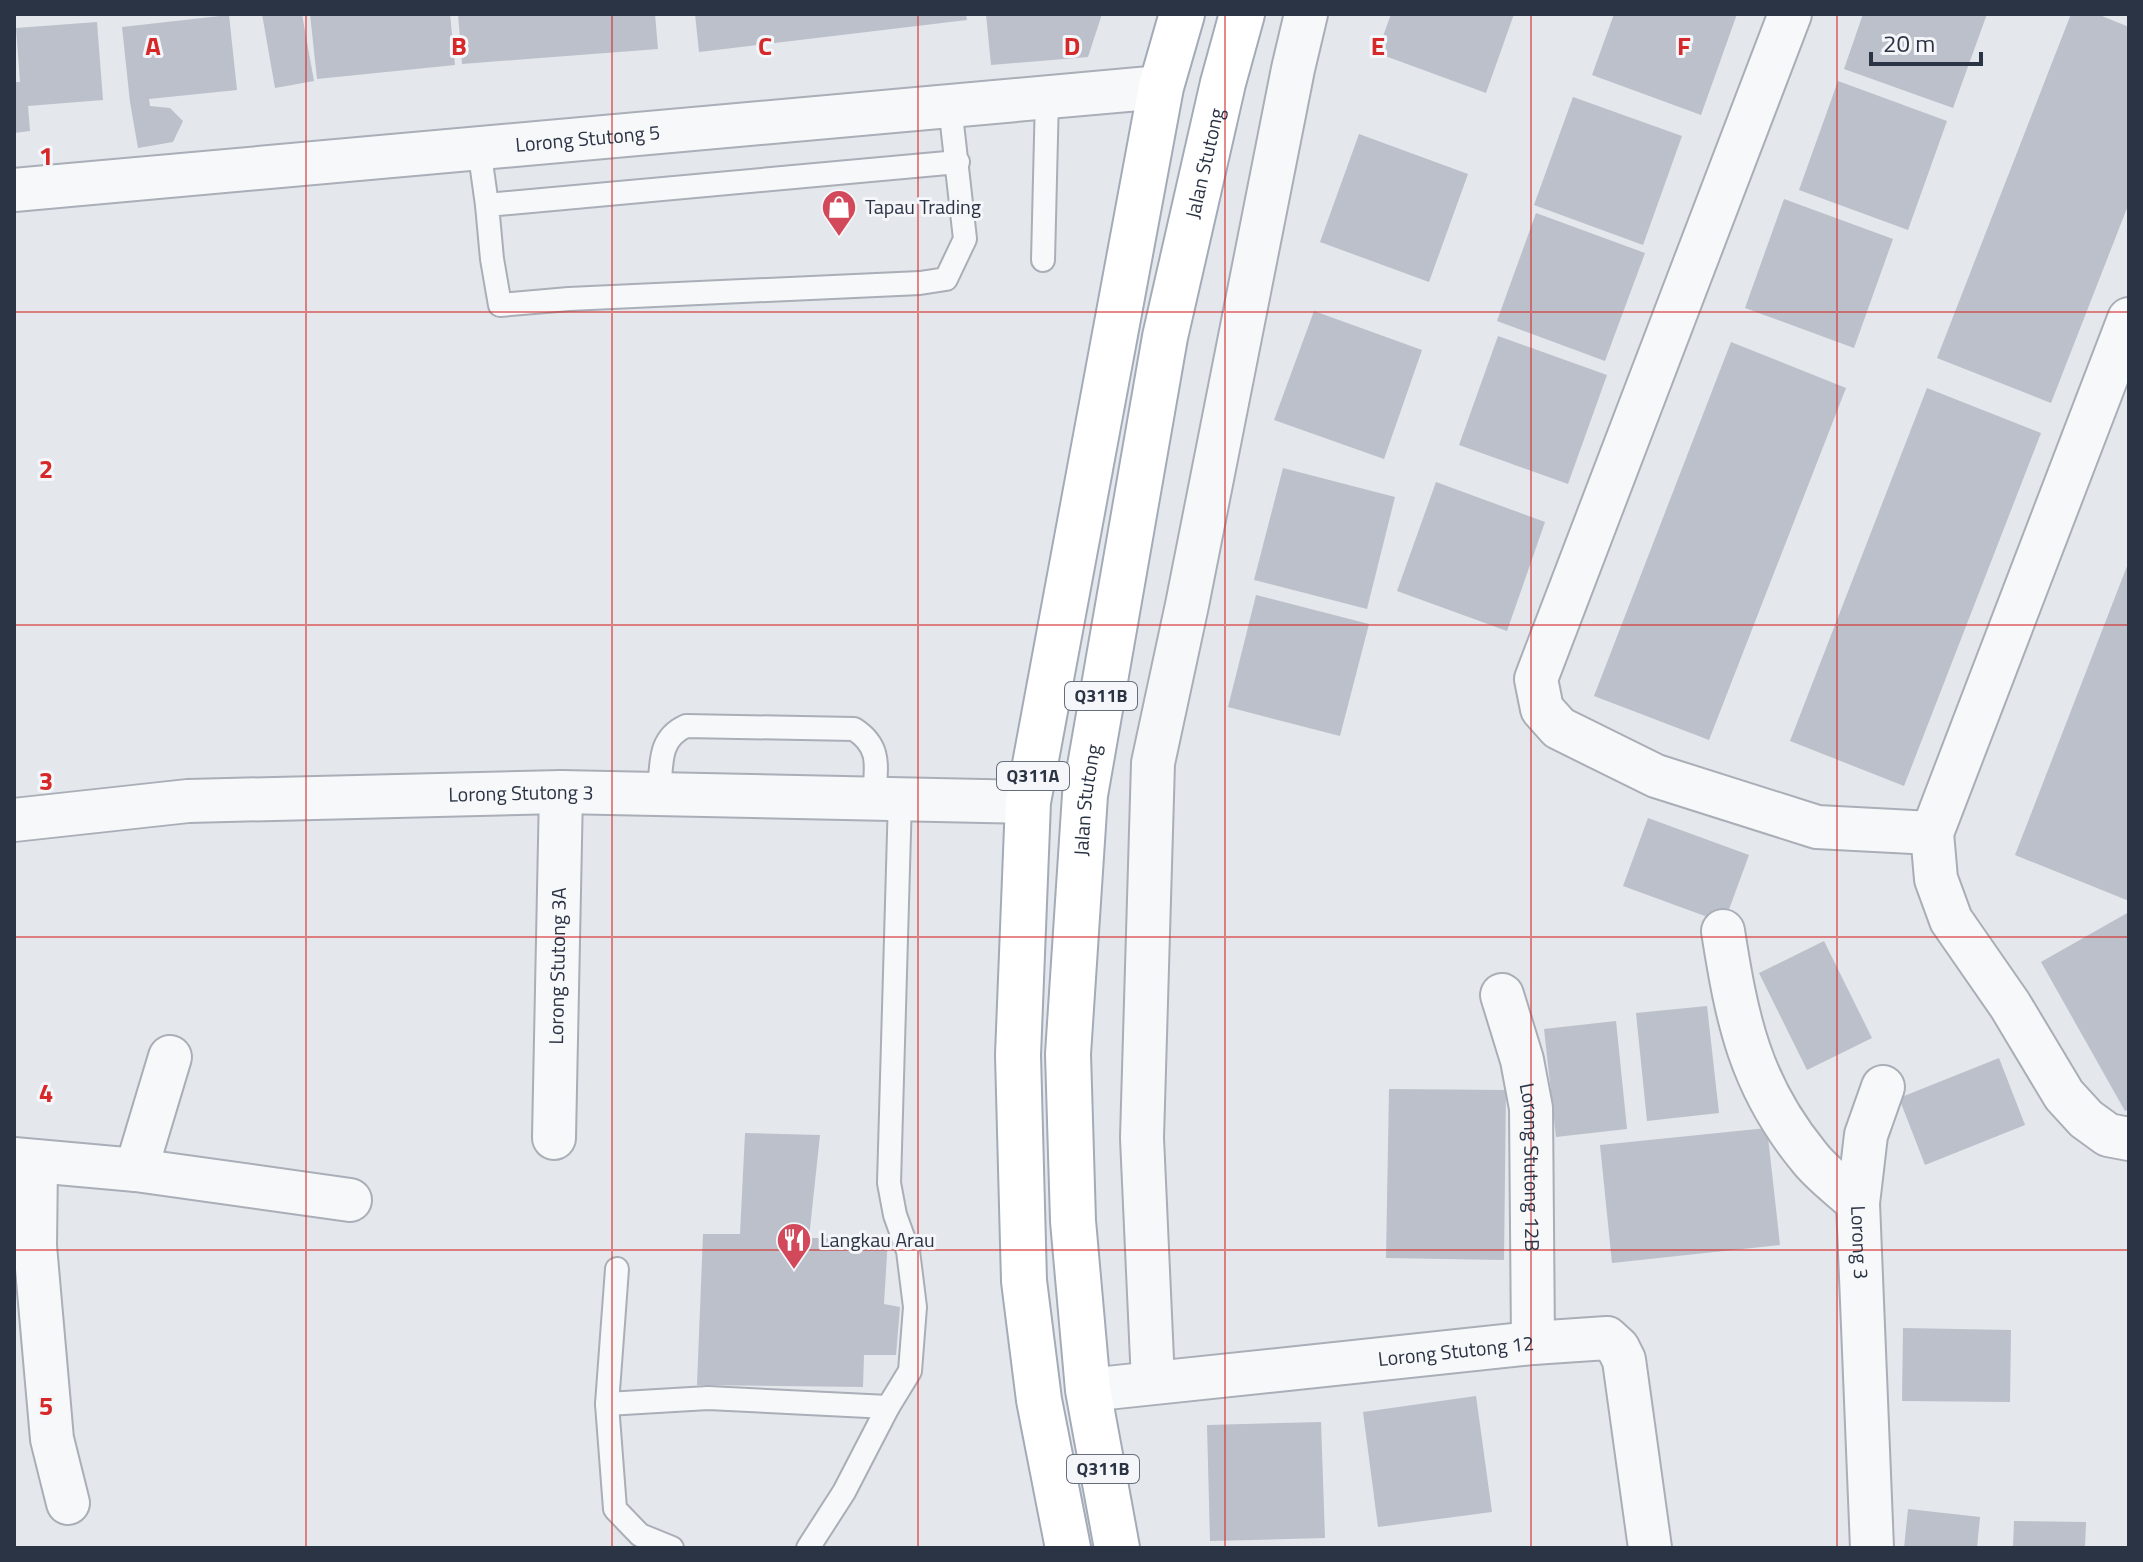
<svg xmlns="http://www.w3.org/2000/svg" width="2143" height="1562" font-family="'Titillium Web',sans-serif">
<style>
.building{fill:#bbc0ca}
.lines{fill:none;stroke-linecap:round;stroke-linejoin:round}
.lane-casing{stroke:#a9aeb7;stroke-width:26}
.street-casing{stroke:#a9aeb7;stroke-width:46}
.primary-casing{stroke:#a3abb8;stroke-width:48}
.lane{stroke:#f7f8fa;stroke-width:22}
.street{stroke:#f7f8fa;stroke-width:42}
.primary{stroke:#fff;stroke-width:44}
.grid{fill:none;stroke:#d62828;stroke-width:2;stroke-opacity:0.55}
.labels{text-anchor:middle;stroke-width:6;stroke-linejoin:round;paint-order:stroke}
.shield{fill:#f4f6f9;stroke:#676e7b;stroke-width:2}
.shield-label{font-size:18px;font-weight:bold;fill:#2b3445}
.street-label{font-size:20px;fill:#2b3445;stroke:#f4f6f9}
.poi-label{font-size:20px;fill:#2b3445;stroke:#f4f6f9;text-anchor:start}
.grid-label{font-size:26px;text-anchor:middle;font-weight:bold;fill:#d62828;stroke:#f4f6f9;stroke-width:6;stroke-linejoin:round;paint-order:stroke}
</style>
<rect width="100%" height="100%" fill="#e4e7ec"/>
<g class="building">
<polygon points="262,14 302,14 314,81 275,88"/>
<polygon points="310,14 450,14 455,65 317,79"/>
<polygon points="458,14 655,14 658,49 462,64"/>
<polygon points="695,14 966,14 967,20 699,52"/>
<polygon points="986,14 1102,14 1088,57 991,65"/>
<polygon points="1391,14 1514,14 1486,93 1377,53"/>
<polygon points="1614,14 1737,14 1701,115 1592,75"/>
<polygon points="1863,14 1987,14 1953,108 1844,69"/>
<polygon points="2071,14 2097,14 2129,27 2129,203 2051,403 1937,358"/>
<polygon points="229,15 237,90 149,99 150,106 170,108 183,121 173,142 138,148 130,102 122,27"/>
<polygon points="97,22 103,100 28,106 30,131 14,133 14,82 20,82 16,28"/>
<polygon points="1838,81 1947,121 1908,230 1799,190"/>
<polygon points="1573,97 1682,136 1643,245 1534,205"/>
<polygon points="1359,134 1468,174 1429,282 1320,242"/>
<polygon points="1784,199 1893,239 1854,348 1745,308"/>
<polygon points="1536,213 1645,253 1605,361 1497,321"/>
<polygon points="1314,311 1422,350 1384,459 1274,420"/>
<polygon points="1498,336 1607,375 1568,484 1459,445"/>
<polygon points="1731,342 1846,388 1709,740 1594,696"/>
<polygon points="1927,388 2041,433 1904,786 1790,741"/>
<polygon points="1283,468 1395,497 1367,609 1254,580"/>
<polygon points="1436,482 1545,522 1507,631 1397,591"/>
<polygon points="2129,561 2129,901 2015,855"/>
<polygon points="1256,595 1369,624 1340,736 1228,707"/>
<polygon points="1648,818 1749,855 1724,923 1623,886"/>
<polygon points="2129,912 2129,1109 2125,1111 2041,962"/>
<polygon points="1824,941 1872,1038 1807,1070 1759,973"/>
<polygon points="1707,1006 1719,1113 1647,1121 1636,1013"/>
<polygon points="1616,1021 1627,1129 1556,1137 1544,1029"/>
<polygon points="1999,1058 2025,1125 1925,1165 1899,1098"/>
<polygon points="1389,1089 1506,1090 1504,1260 1386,1258"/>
<polygon points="1767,1128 1780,1245 1612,1263 1600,1145"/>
<polygon points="745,1133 820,1135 809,1238 888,1238 884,1304 900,1307 896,1355 864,1355 863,1387 697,1385 703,1234 740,1234"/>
<polygon points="1903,1328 2011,1330 2010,1402 1902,1401"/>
<polygon points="1476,1396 1492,1512 1378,1527 1363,1412"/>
<polygon points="1321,1422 1325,1538 1210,1541 1207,1425"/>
<polygon points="1908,1509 1980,1517 1977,1548 1904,1548"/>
<polygon points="2014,1521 2086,1522 2085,1548 2013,1548"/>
</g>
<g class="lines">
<g class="lane-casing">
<g id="lane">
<polyline points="950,106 965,239 946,279 920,283 569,299 500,305 492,259 487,205 958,162"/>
<polyline points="479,148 487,205"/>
<polyline points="1043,260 1047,97"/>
<path d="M 659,794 C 662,766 657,739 686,726 L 854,729 C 882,747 876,767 874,797"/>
<polyline points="617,1269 607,1404 708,1398 888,1407 910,1371 915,1307 908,1251 895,1215 889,1183 900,798"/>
<polyline points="607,1404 615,1509 640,1535 672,1548"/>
<polyline points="808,1548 844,1492 888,1407"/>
</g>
</g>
<g class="street-casing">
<g id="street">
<polyline points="1790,14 1536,679 1542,709 1559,728 1656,776 1817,827 1932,833"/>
<path id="s1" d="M 14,190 L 1161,87"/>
<polyline points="2129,319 1932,833 1936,879 1951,920 2010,1005 2064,1095 2086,1119 2108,1135 2129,1139"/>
<path id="s2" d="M 14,820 L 188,801 L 561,792 L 1028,802"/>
<path id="s3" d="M 1723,931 C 1737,1020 1750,1085 1809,1157 C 1822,1174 1842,1188 1858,1203 L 1872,1548"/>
<path id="s4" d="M 1502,995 L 1522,1060 L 1531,1108 L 1533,1343"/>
<path id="s5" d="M 554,1138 L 561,792"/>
<polyline points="14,1159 136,1170 350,1200"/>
<polyline points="36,1163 35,1246 52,1439 68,1503"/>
<polyline points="136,1170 170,1057"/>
<polyline points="1858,1203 1866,1135 1883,1087"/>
<polyline points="1153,1382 1142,1138 1153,763 1187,605 1293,69 1306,14"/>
<path id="s6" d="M 1088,1390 L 1533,1343 L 1607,1338 L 1618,1348 L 1624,1360 L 1650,1548"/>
</g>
</g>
<g class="primary-casing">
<g id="primary">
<polyline points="1068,1548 1039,1400 1024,1281 1018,1055 1028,802 1161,87 1182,14"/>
<path id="s7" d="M 1117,1548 L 1088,1390 L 1073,1221 L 1068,1054 L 1085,795 L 1165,337 L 1223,83 L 1242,14"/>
</g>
</g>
<use href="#lane" class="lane"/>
<use href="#street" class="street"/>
<use href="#primary" class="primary"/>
</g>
<path class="grid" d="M 306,14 L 306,1548M 612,14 L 612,1548M 918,14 L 918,1548M 1225,14 L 1225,1548M 1531,14 L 1531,1548M 1837,14 L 1837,1548M 14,312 L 2129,312M 14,625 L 2129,625M 14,937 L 2129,937M 14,1250 L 2129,1250"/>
<defs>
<g id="shop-pin" transform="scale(1.8)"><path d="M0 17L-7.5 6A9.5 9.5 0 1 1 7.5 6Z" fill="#d1495b" stroke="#f4f6f9"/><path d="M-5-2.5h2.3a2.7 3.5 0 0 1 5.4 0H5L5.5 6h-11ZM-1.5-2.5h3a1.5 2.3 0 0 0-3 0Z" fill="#fff"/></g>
<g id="restaurant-pin" transform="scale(1.8)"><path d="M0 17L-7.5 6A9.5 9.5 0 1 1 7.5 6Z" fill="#d1495b" stroke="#f4f6f9"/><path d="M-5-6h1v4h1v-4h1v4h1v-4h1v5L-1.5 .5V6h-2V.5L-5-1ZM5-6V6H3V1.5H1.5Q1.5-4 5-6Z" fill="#fff"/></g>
</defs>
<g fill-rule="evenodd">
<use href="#shop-pin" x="839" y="207"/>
<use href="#restaurant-pin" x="794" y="1240"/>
</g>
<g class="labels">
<g class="shield">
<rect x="1065" y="682" width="72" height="28" rx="6"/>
<rect x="997" y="762" width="72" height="28" rx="6"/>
<rect x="1067" y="1455" width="72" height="28" rx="6"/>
</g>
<g class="shield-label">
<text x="1101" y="702">Q311B</text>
<text x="1033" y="782">Q311A</text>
<text x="1103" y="1475">Q311B</text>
</g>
<g class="street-label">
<text dy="7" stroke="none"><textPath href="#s1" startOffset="576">Lorong Stutong 5</textPath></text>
<text dy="7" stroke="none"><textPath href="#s7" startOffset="1400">Jalan Stutong</textPath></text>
<text dy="7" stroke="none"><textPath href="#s2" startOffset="508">Lorong Stutong 3</textPath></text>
<text dy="7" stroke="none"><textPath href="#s7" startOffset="752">Jalan Stutong</textPath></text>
<text dy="7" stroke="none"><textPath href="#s5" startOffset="172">Lorong Stutong 3A</textPath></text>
<text dy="7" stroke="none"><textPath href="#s4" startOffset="176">Lorong Stutong 12B</textPath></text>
<text dy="7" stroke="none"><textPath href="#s3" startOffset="352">Lorong 3</textPath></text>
<text dy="7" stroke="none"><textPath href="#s6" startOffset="370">Lorong Stutong 12</textPath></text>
</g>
<g class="poi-label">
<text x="865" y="214">Tapau Trading</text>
<text x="820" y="1247">Langkau Arau</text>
</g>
</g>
<g class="grid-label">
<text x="153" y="55">A</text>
<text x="459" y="55">B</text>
<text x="765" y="55">C</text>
<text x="1072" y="55">D</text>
<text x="1378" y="55">E</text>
<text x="1684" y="55">F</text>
<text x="46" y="165">1</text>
<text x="46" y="478">2</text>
<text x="46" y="790">3</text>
<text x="46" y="1102">4</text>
<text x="46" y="1415">5</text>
</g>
<rect width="2143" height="1562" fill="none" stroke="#2b3445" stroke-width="32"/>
<path d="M1871 52v12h110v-12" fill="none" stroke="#2b3445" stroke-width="4"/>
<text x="1883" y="52" font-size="24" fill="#2b3445" stroke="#f4f6f9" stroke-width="6" paint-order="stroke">20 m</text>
</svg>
